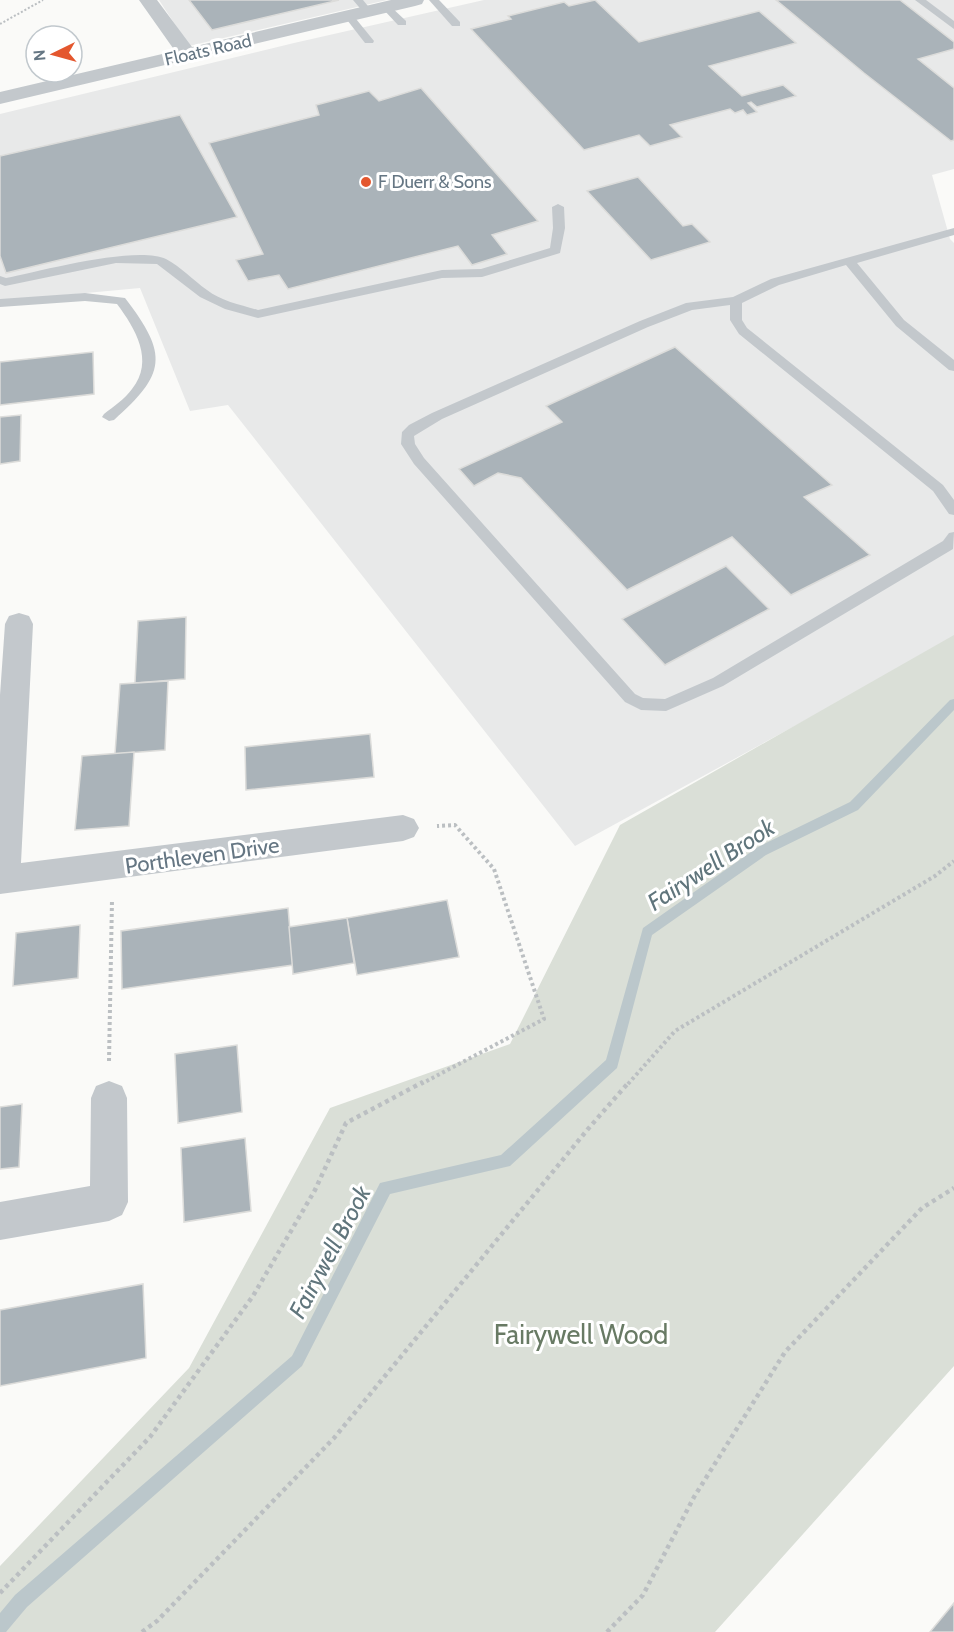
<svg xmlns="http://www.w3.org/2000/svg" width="954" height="1632" font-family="Cabin,sans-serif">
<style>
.built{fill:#e8e9e9}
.green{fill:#dadfd7}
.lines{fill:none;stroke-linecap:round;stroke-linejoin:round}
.stream{fill:#bbc7cb;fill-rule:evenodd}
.building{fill:#aab3b9;stroke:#dcdcda;stroke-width:1.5}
.path-far2{stroke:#bbbfc2;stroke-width:2;stroke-dasharray:2 2;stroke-linecap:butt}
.path-far1{stroke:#bbbfc2;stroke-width:4;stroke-dasharray:3 3;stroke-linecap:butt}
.path{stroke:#bbbfc2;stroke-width:4.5;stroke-dasharray:4 4;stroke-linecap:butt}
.service{fill:#c3c8cc;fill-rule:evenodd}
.minor{fill:#c3c8cc;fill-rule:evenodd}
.poi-dot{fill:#e4572e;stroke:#fff;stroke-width:2}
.labels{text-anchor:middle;stroke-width:6;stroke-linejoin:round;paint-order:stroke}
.far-street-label{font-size:18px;fill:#657683;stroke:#fff}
.far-poi-label{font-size:18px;fill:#657683;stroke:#fff;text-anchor:start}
.street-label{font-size:22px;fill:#657683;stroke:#fff}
.water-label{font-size:24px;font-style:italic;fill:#60757c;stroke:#fff}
.near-park-label{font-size:27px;fill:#687a64;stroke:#fff}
</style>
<rect width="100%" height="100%" fill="#fafaf8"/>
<g class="built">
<polygon points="159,0 387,0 189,46"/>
<polygon points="484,0 954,0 954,169 932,175 950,239 954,243 954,639 575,846 228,405 190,411 140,288 0,301 0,114 294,43"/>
</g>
<polygon class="green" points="954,635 954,1366 715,1632 0,1632 0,1566 189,1368 330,1108 510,1044 620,825"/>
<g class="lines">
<polygon class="stream" points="954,699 954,710 858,810 766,855 652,935 617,1068 510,1166 390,1194 302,1366 27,1607 6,1632 0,1632 0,1613 15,1595 292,1356 380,1183 501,1155 606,1060 643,928 758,847 850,802 950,700"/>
</g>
<g class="building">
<polygon points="189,0 339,0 212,30"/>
<polygon points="595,0 639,42 759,11 796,43 709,66 742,96 783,85 796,96 757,107 751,102 748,103 757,112 747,115 743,110 735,113 730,109 670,125 682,137 650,146 639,135 584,150 471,29 511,19 508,16 564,2 569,6"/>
<polygon points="776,0 900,0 954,42 954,49 918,59 954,88 954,140 951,141 864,73"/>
<polygon points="421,88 538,221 492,235 507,254 472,265 458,246 288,289 279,275 248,281 236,260 263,254 209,143 319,115 316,105 369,91 379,101"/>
<polygon points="180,115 237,217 6,273 0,256 0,156"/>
<polygon points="638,177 683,226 692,224 710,242 651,260 587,191"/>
<polygon points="675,347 832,485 804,497 870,555 791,595 732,537 627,590 521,478 498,473 474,486 459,469 562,422 546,406"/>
<polygon points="93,352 94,394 0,405 0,362"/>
<polygon points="21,415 20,461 0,464 0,417"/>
<polygon points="726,566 769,609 665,665 622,619"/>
<polygon points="186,617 185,679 135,683 138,621"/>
<polygon points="168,681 165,750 115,754 120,684"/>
<polygon points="370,734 374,777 246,790 245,747"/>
<polygon points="134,752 129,826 75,830 82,756"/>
<polygon points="447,900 459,957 357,975 347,918"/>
<polygon points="288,908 293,965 122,989 121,931"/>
<polygon points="347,918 354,963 293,974 289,927"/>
<polygon points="80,925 78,978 13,986 16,933"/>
<polygon points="237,1045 242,1112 178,1123 175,1054"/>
<polygon points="22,1104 19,1167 0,1169 0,1107"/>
<polygon points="245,1138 251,1211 184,1222 181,1148"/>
<polygon points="143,1284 146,1358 0,1386 0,1310"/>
<polygon points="954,1603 954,1632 930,1632"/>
</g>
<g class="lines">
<polyline class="path-far2" points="0,24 43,0"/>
<g class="path-far1">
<polyline points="109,1061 112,900"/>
<polyline points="421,1084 544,1019 494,869 455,825 437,826"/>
<polyline points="628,1084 675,1031 935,876 954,861"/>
</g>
<g class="path">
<polyline points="0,1593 150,1437 253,1296 315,1190 346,1123 423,1082"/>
<polyline points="142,1632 157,1621 334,1438 588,1129 629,1082"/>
<polyline points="607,1632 643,1595 694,1497 785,1352 922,1208 954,1188"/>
</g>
<g class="service">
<polygon points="353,0 363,0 372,11 364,13"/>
<polygon points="429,0 439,0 460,22 460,26 452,26"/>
<polygon points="915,0 926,0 954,21 954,29"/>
<polygon points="383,5 389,5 406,21 406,25 398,25 383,9"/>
<polygon points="346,14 352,14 374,41 373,43 365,43 344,16"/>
<path d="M 558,204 L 564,207 L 565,228 L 560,253 L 482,277 L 442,278 L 258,318 L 225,309 L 200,297 L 157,264 L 116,263 L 5,286 L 0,284 L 0,276 L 6,278 C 40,271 137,245 166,259 C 181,267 193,280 207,290 C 221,301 241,305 258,310 L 442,270 L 481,269 L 550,248 L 553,228 L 552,207 Z"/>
<polygon points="954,228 954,235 857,263 904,320 954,360 954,371 949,370 896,326 846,265 779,285 742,303 742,320 747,328 943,485 954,500 954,515 949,514 933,491 739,334 730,320 730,305 692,310 648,327 442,419 414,436 415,444 424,458 635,694 643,698 665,699 713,678 943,541 949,533 954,532 953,549 723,686 666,711 641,710 625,702 414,464 401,444 402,432 409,425 432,413 640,321 686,303 733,297 771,279"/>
<path d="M 85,293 L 125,298 C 169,355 166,374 114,420 L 109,421 L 102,417 L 104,414 C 114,406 125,399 132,389 C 155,361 135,328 117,304 L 85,301 L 0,307 L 0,299 Z"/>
</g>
<g class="minor">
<polygon points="139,0 157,0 192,47 391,0 424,0 422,4 415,6 0,104 0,92 175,51"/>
<polygon points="19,613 29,616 33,624 21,863 403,815 414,819 419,828 414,837 403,841 0,894 0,695 5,624 9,616"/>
<polygon points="109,1081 122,1086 127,1098 128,1202 122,1215 109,1221 0,1240 0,1202 90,1186 91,1098 96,1086"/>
</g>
</g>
<circle class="poi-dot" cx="366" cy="182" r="6"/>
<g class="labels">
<g class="far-street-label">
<text transform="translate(208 50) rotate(-13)" y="6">Floats Road</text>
</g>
<g class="far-poi-label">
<text x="378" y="188">F Duerr &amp; Sons</text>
</g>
<g class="street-label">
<text transform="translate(202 855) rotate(-8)" y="8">Porthleven Drive</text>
</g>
<g class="water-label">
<text transform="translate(711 865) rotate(-33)" y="8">Fairywell Brook</text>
<text transform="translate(330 1252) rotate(-62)" y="8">Fairywell Brook</text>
</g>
<g class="near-park-label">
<text x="581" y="1344">Fairywell Wood</text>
</g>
</g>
<g transform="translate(54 54) rotate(265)"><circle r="28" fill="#ffffff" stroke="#c1c8cd" stroke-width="1.5"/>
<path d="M0-4.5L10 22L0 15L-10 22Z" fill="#e4572e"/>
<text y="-9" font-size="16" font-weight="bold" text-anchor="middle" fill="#657683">N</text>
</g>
</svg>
